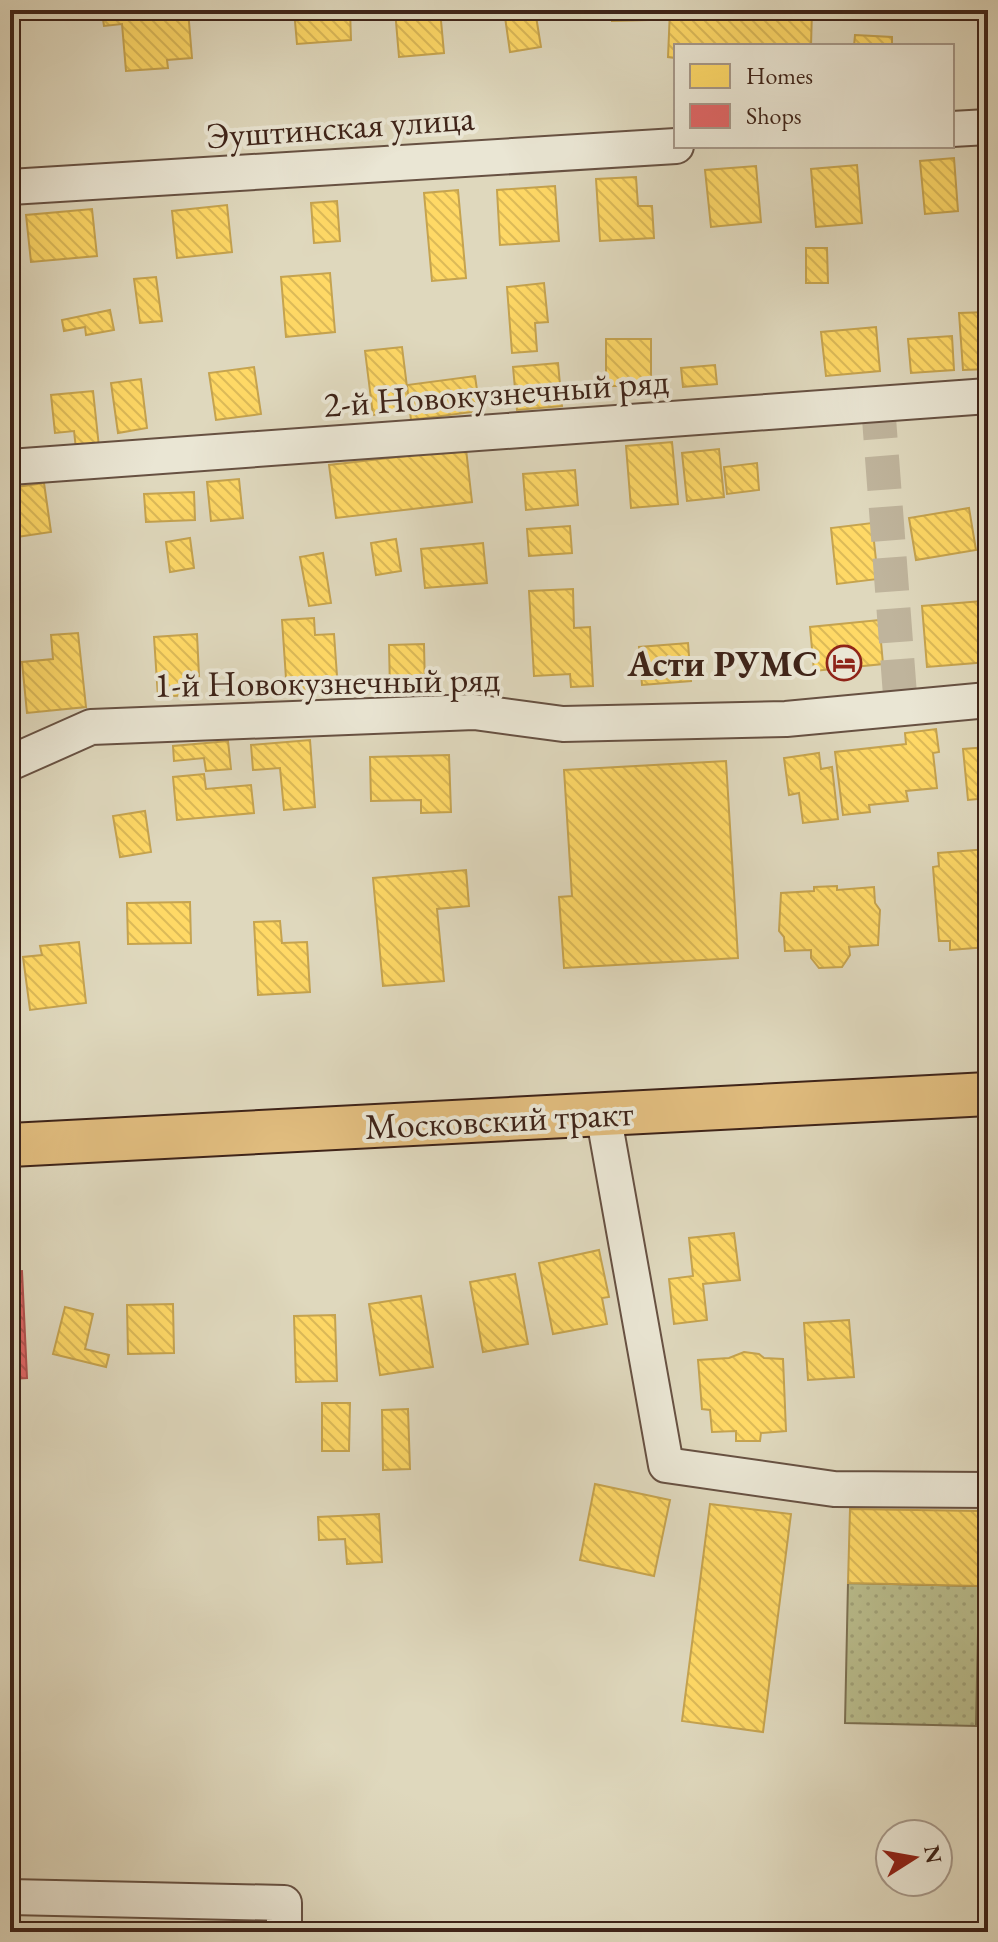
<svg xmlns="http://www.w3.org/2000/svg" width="998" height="1942" font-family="'EB Garamond',serif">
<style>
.grass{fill:url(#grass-dots);stroke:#7c7052;stroke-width:2}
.homes{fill:url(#homes-back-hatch);stroke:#c5a34f;stroke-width:2}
.shops{fill:url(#shops-back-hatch);stroke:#b0524f;stroke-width:2}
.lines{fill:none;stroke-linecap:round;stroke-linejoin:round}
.minor-tunnel{stroke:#bfb49c;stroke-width:34;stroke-dasharray:34 17;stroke-linecap:butt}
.minor-casing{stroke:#675142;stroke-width:38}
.major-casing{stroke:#3f2419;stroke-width:46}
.minor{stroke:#eae6d4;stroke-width:34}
.major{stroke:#e0bc7e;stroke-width:42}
.labels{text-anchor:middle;stroke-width:8;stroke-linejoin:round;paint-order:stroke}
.street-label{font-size:36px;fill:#3f2419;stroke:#eae6d4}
.poi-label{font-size:36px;font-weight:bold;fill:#3f2419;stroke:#eae6d4;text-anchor:end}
</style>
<defs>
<pattern id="grass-dots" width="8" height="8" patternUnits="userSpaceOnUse" patternTransform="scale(2)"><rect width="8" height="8" fill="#b9bc8c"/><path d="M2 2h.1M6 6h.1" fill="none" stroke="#a0a178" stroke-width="1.8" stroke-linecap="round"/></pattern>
<pattern id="homes-back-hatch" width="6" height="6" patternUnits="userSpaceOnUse" patternTransform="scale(2)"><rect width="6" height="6" fill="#ffd966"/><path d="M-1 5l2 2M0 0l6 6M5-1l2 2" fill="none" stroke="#dcba58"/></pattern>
<pattern id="shops-back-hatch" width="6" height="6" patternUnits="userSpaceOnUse" patternTransform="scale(2)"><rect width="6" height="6" fill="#e06666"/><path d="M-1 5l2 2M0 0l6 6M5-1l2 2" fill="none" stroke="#b75453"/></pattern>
</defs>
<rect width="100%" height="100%" fill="#dfd8bd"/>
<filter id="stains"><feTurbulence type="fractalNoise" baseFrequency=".0025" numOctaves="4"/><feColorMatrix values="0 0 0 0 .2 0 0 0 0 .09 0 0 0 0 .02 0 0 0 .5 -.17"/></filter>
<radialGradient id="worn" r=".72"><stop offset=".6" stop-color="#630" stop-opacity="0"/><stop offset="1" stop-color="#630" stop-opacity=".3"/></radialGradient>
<polygon class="grass" points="848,1583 979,1586 976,1726 845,1723"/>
<g class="homes">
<polygon points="66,10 188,10 192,58 167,60 168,68 126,71 122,24 104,26 102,13 67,16"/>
<polygon points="294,10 350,10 351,40 297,44"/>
<polygon points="395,10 440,10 444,53 399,57"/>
<polygon points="504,10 535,10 541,47 510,52"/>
<polygon points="612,10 649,10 649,20 612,21"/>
<polygon points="670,10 725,10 725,18 767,20 767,10 812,10 811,46 676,46 676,58 668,57"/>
<polygon points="855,35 892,37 892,46 854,46"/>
<polygon points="954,158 958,211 925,214 920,161"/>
<polygon points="857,165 862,223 816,227 811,169"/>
<polygon points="756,166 761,222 711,227 705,170"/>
<polygon points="636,177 638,206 652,206 654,238 600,241 596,179"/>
<polygon points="555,186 559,241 500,245 497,190"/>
<polygon points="458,190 466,278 432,281 424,193"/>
<polygon points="337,201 340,241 314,243 311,203"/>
<polygon points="227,205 232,252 177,258 172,211"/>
<polygon points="92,209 97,256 31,262 26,215"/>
<polygon points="10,239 17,293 10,294"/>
<polygon points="806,248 827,248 828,283 806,283"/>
<polygon points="330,273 335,332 286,337 281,277"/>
<polygon points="156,277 162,321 140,323 134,279"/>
<polygon points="544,283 548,322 535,323 537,351 512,353 507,287"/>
<polygon points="110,310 114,330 86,335 85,327 64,331 62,320"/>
<polygon points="988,312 988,369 963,370 959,313"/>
<polygon points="876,327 880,371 826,376 821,332"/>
<polygon points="952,336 954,370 911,373 908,339"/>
<rect x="606" y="339" width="45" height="47"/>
<polygon points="402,347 410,411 373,415 365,351"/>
<polygon points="558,363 562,406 517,410 513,367"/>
<polygon points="715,365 717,384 683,387 681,368"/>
<polygon points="254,367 261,414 216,420 209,373"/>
<polygon points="475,376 480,411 411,420 407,385"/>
<polygon points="141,379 147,428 118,433 111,383"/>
<polygon points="93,391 99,447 76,449 74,431 55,433 51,395"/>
<polygon points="13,404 17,453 10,454 10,405"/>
<polygon points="672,442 678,504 631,508 626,446"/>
<polygon points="466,449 472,502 336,518 329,465"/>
<polygon points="719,449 724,497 687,501 682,453"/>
<polygon points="757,463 759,490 727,494 724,467"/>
<polygon points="575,470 578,505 526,510 523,474"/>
<polygon points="239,479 243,518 211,521 207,482"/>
<polygon points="44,483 51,532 10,538 10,488"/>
<polygon points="194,492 195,520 146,522 144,494"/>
<polygon points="969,508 976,550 916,560 909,518"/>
<polygon points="872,523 878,579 837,584 831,528"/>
<polygon points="570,526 572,553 529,556 527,529"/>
<polygon points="190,538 194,568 170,572 166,542"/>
<polygon points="396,539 401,571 376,575 371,543"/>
<polygon points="483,543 487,583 425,588 421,549"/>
<polygon points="323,553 331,603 309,606 300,557"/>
<polygon points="573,589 574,628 590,627 593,686 571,687 570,674 534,676 529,591"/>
<polygon points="982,601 988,662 927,667 922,606"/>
<polygon points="314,618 315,635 334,634 338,690 287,693 282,620"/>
<polygon points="879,620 883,664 814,671 810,627"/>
<polygon points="78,633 86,707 27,713 22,662 53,659 51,635"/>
<polygon points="197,634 199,676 188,677 189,695 158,697 154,637"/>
<polygon points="688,643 691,681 642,685 639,647"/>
<polygon points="424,644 425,688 390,689 389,645"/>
<polygon points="936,729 939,752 933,753 937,788 906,791 908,801 869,805 870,812 843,815 835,752 906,744 905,733"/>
<polygon points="310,740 315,807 284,810 280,768 253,770 251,745"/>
<polygon points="228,741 231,769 206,771 204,758 174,761 173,746"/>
<polygon points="988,747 988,798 968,800 963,749"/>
<polygon points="819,753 821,769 832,767 838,819 803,823 799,793 789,795 784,758"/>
<polygon points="449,755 451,812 421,813 421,800 371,801 370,757"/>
<polygon points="726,761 738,958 564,968 559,897 572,896 564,770"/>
<polygon points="204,774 206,789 251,785 254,813 177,820 173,777"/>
<polygon points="145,811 151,852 120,857 113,816"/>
<polygon points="988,849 988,947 950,950 950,941 939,941 933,867 939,866 938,853"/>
<polygon points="466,870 469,906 437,909 444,981 383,986 373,878"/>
<polygon points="837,886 837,890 874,887 875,903 880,910 878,945 849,947 850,955 842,967 819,968 811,958 811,950 785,951 784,937 779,931 781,893 814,891 814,887"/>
<polygon points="190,902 191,943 128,944 127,903"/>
<polygon points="280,921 282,943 307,942 310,992 258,995 254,922"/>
<polygon points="79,942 86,1003 30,1010 23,957 42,955 40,946"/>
<polygon points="734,1233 740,1280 703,1284 707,1320 674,1324 669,1279 693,1276 689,1238"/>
<polygon points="599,1250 609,1297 602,1298 607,1324 553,1334 539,1263"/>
<polygon points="515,1274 528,1344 483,1352 470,1282"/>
<polygon points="421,1296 433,1367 380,1375 369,1304"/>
<polygon points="173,1304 174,1353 128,1354 127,1305"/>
<polygon points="65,1307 93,1314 85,1349 109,1355 106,1367 53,1354"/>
<polygon points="335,1315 337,1381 296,1382 294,1316"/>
<polygon points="849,1320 854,1377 808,1380 804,1323"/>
<polygon points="744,1352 759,1354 764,1358 783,1359 786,1431 761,1433 760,1441 736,1441 736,1431 712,1432 710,1410 702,1409 698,1360 729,1358"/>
<polygon points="322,1403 350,1403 349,1451 322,1451"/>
<polygon points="408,1409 410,1469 383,1470 382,1410"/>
<polygon points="595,1484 670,1500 654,1576 580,1560"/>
<polygon points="710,1504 791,1514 763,1732 682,1721"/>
<polygon points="850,1509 980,1511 979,1586 848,1583"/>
<polygon points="379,1514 382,1562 347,1564 345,1539 319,1540 318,1517"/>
</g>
<polygon class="shops" points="22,1271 27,1378 10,1379 10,1272"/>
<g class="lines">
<polyline class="minor-tunnel" points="878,405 901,708"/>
<g class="minor-casing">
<g id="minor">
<polyline points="952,129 988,127"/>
<polyline points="10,187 676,146"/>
<polyline points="10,467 988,396"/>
<polyline points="10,763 91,727 474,712 563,724 786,719 988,700"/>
<polyline points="603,1113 666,1465 834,1489 988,1490"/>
<polyline points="10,1897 284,1903 284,1932"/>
</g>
</g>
<g class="major-casing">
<polyline id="major" points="10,1145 988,1094"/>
</g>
<use href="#minor" class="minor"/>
<use href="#major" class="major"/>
</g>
<defs>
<g id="hotel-ring" transform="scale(1.8)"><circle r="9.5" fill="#eae6d4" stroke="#8f2418" stroke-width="1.5"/><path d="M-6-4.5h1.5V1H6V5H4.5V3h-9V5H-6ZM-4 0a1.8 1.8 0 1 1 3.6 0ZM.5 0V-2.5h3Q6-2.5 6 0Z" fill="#8f2418"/></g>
</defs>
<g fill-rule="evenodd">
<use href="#hotel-ring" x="844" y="663"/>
</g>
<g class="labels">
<g class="street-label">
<text transform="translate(340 126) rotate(-4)" y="13">Эуштинская улица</text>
<text transform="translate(496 392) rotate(-4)" y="13">2-й Новокузнечный ряд</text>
<text transform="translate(327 681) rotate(-1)" y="13">1-й Новокузнечный ряд</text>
<text transform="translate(499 1119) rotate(-3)" y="13">Московский тракт</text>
</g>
<g class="poi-label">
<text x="818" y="676">Асти РУМС</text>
</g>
</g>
<rect width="998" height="1942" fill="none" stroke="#dfd8bd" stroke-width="40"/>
<rect x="12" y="12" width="974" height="1918" fill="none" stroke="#3f2419" stroke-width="4"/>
<rect x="20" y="20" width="958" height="1902" fill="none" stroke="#3f2419" stroke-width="2"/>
<rect x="674" y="44" width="280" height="104" fill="#eae6d4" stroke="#a69889" stroke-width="2"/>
<rect x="690" y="64" width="40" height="24" fill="#ffd966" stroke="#a69889" stroke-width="2"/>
<text x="746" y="84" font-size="24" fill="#3f2419">Homes</text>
<rect x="690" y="104" width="40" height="24" fill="#e06666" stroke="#a69889" stroke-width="2"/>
<text x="746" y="124" font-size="24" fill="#3f2419">Shops</text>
<g transform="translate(914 1858) rotate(79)"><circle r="38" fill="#eae6d4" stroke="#a69889" stroke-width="2"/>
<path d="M0-6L14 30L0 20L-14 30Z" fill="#8f2418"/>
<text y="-12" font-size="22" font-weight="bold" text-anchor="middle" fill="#3f2419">N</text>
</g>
<rect width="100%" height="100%" filter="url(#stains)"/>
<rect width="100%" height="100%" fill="url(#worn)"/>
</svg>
